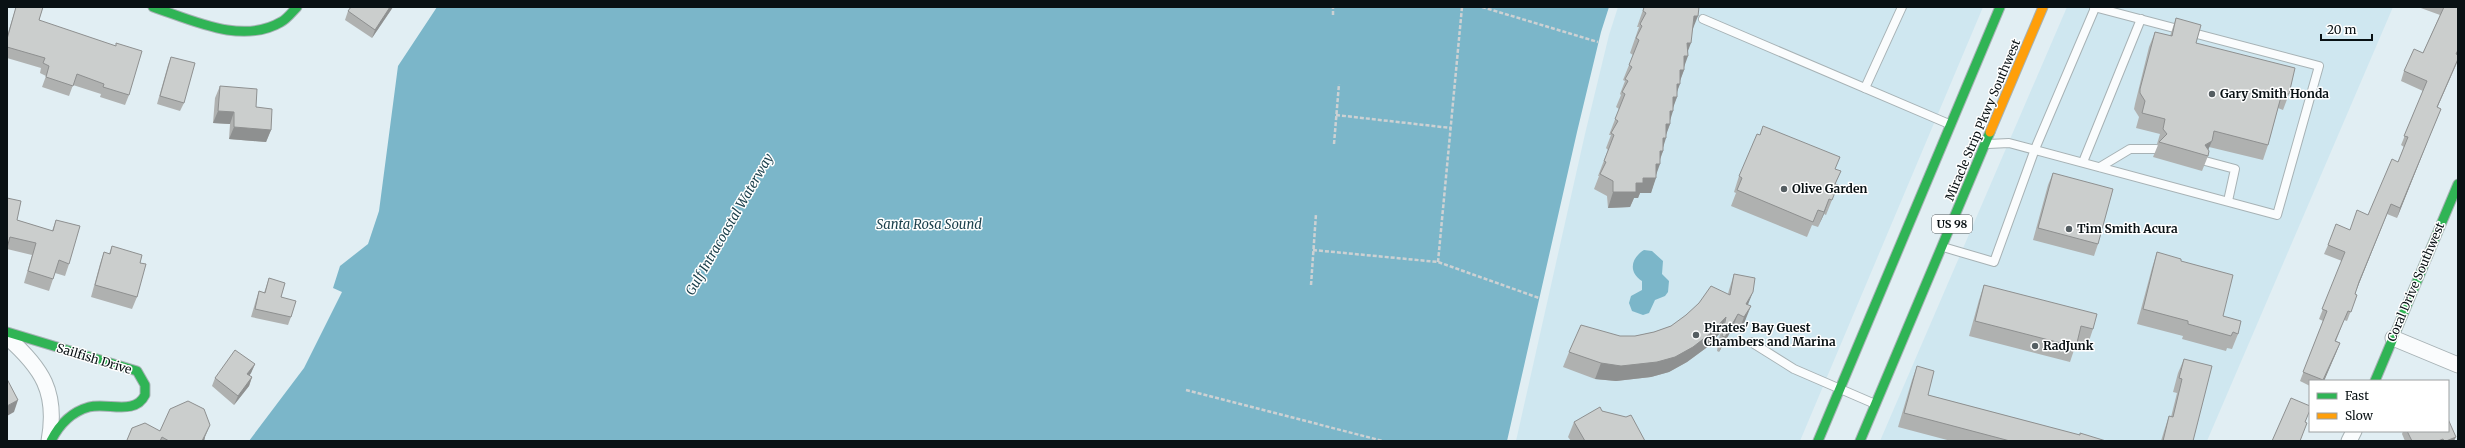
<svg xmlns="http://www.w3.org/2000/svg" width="2465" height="448" font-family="Merriweather,serif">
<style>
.built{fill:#cfe7f0}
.water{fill:#7bb6c9}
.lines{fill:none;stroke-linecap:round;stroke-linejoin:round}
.lane-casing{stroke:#a7b2b5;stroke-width:10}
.street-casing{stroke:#a7b2b5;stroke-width:17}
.fast-casing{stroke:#a7b2b5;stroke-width:11}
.slow-casing{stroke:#a7b2b5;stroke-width:11}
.path{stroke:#cdd1d3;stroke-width:2.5;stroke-dasharray:4 2;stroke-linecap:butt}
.lane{stroke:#fafcfd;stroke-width:8}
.street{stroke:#fafcfd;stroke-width:15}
.fast{stroke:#30b455;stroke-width:9}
.slow{stroke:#ff9f0a;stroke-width:9}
.wall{fill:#afb1b0}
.shaded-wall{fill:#8e9090}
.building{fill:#cbcecd;stroke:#8e9090}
.poi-dot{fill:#555e62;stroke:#fff;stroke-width:1.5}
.labels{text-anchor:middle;stroke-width:3;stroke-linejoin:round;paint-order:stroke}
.shield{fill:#fff;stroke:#53585a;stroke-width:1}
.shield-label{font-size:11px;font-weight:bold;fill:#091114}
.poi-label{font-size:12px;font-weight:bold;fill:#091114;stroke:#fff;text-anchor:start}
.street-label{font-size:12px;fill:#091114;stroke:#fff}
.water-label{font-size:13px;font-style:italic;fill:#1a3f4b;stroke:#fff}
</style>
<rect width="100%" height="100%" fill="#e1eef3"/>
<g class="built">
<polygon points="1618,7 1983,7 1800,441 1516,441 1585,134 1609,35"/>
<polygon points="2067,7 2393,7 2207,441 1880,441"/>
</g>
<g class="water">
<polygon points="437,7 1609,7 1601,32 1577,132 1507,441 249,441 304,368 342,292 333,288 340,266 368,244 379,211 398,66"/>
<path d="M 1644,250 L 1652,251 L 1663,261 L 1662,274 L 1669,281 L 1668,292 L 1665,296 L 1655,300 L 1649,313 L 1643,315 L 1632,311 L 1629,303 L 1631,296 L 1642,290 L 1642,281 C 1628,272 1631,258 1644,250 Z"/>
</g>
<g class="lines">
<g class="lane-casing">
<g id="lane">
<polyline points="1703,19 1949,124"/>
<polyline points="1865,88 1902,7"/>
<polyline points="1988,144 2009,143 2277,215 2319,66 2094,7"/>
<polyline points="2205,161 2235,169 2228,201"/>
<polyline points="2083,162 2141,19"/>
<polyline points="2100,167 2130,149 2156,149"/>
<polyline points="1943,247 1994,262 2035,149 2095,8"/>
<polyline points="1751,342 1794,369 1875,404"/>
</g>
</g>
<g class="street-casing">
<g id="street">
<path d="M 7,337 C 42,368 58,392 49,441"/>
<polyline points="2393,338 2458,365"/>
<polyline points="2349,441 2354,431"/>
</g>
</g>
<g class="fast-casing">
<g id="fast">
<path d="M 153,7 C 192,20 242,45 281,22 C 287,19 292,12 297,7"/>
<path d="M 7,332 L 137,371 L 145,385 L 145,395 C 135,416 107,402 89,407 C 71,412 59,425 51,441"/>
<polyline points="2375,381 2458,184"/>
<polyline points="1818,441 2000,7"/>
<polyline points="1860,441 1990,132"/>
</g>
</g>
<g class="slow-casing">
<polyline id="slow" points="1990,132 2043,7"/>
</g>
<g class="path">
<polyline points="1482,7 1598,42"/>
<polyline points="1333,15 1333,7"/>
<polyline points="1336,115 1451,128"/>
<polyline points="1334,144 1339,84"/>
<polyline points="1313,250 1438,262 1539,298"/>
<polyline points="1438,262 1462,7"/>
<polyline points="1311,285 1316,214"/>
<polyline points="1186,390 1383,441"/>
</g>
<use href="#lane" class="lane"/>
<use href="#street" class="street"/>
<use href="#fast" class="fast"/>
<use href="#slow" class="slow"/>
</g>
<g class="wall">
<polygon points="16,7 43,7 39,20 129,95 125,105 100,97 101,94 73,85 69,96 42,87 46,76 40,73 41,68 7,58 7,36"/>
<polygon points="393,7 372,38 345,20 348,11"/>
<polygon points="1644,7 1692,31 1684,67 1684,70 1680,80 1677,93 1677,97 1673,106 1670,120 1670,124 1666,134 1663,147 1663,151 1660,160 1651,193 1640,193 1638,198 1634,198 1630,207 1608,208 1607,196 1594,189 1599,176 1598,176 1608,150 1606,148 1611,135 1609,135 1619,109 1616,107 1621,95 1620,94 1625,81 1623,80 1633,55 1630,53 1639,27 1637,27"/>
<polygon points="2418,7 2458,7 2457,54 2458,60 2437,108 2441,109 2437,118 2397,218 2387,214 2356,291 2355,294 2357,295 2347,321 2344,320 2336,341 2340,343 2336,353 2324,381 2310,381 2310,386 2300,381 2323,321 2319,319 2342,261 2324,254 2328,245 2350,230 2368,215 2398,162 2404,147 2401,145 2423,91 2401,81 2404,71 2423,53 2440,15"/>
<polygon points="2176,18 2196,43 2289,94 2283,110 2278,108 2268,145 2263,160 2209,147 2208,150 2208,156 2202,171 2153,157 2158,145 2157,144 2160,134 2136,128 2139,117 2134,109 2135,104 2149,47 2155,32 2170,36"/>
<polygon points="171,57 184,103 180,111 157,104 168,65"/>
<polygon points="220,86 256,107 271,130 266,142 229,139 230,124 213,123 215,98"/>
<polygon points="1835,169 1836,184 1832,200 1826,215 1824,214 1818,227 1812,225 1807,237 1731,206 1736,193 1734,192 1739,176"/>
<polygon points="2053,173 2098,244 2094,256 2033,240 2048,185"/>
<polygon points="7,198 17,220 52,231 56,220 69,264 65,276 55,273 49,291 24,283 32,255 7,249"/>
<polygon points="112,246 140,263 137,297 132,309 91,297 100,264 104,252 109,254"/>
<polygon points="2157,252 2181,261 2223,316 2238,334 2232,349 2227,348 2226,351 2182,339 2183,336 2137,324 2152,268"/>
<polygon points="1734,274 1748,305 1745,321 1738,333 1732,329 1719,352 1717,351 1720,333 1706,348 1687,362 1669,372 1651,377 1616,381 1595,379 1563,367 1569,352 1620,336 1635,336 1654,332 1671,326 1728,294 1729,290"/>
<polygon points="269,278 281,297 291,317 288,325 251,317 256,300 259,291 264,293"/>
<polygon points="1984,285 2093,329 2088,344 2077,341 2070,362 1969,336 1979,300"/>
<polygon points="2184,359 2193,441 2161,441 2164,431 2169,416 2171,417 2177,393 2173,392 2178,373"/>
<polygon points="255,364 251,373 249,376 252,377 249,386 234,405 212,386 215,378"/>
<polygon points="1917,366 1928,395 2079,435 2106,441 1951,441 1898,427 1912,380"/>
<polygon points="1602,411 1645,441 1571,441 1568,437 1574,422"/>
<polygon points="132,428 160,431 205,437 204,441 127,441"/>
<polygon points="2403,431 2448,431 2454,441 2405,441 2402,434"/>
</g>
<g class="shaded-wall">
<polygon points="390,7 393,7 372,38 375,30"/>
<polygon points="1694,16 1698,16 1692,31"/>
<polygon points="1687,43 1691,43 1686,56 1688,56 1683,70 1684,70 1679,84 1680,84 1675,97 1677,97 1672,111 1673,111 1669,124 1670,124 1665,138 1666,138 1662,151 1663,151 1658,164 1660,164 1655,178 1656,178 1651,193 1640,193 1638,198 1634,198 1630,207 1608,208 1613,192 1636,183 1671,99"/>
<polygon points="2458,60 2456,65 2433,117 2437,107"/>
<polygon points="2441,109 2437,118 2397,218 2400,208"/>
<polygon points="218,111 234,112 230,124 213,123"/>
<polygon points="234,127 271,130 266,142 229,139"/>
<polygon points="2212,141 2206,155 2205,145"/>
<polygon points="1829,199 1824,214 1818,227 1824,212"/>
<polygon points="2391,204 2387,214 2356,291 2359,282"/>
<polygon points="1753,292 1747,307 1746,304"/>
<polygon points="1751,306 1745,321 1738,333 1744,317"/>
<polygon points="1738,314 1732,329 1719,352 1725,337"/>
<polygon points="1726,317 1720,333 1706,348 1687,362 1669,372 1651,377 1616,381 1595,379 1601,363"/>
<polygon points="2340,343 2336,353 2324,381 2323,381"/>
<polygon points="255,364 251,373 244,382 247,374"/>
<polygon points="252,377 249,386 234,405 238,396"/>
<polygon points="18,400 14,412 7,416 7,406"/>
<polygon points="210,425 205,437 204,441 202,441"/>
<polygon points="2456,437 2454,441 2446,441"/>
</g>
<g class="building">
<polygon points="16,7 43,7 39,20 116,46 116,43 142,51 129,95 103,87 104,84 77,74 73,86 46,77 49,66 43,63 45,58 7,47 7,39"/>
<polygon points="351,7 390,7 375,30 348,11"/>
<polygon points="1644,7 1699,7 1698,16 1694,16 1691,43 1687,43 1688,56 1684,56 1684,70 1680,70 1680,84 1677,84 1677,97 1673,97 1673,111 1670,111 1670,124 1666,124 1666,138 1663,138 1663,151 1660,151 1660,164 1656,164 1656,178 1643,178 1643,183 1636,183 1636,192 1613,192 1613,181 1600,174 1606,162 1604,161 1614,135 1611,133 1618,121 1615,119 1625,94 1622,92 1628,81 1625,79 1632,67 1629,65 1639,40 1636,38 1642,26 1640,24 1646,13 1643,11"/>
<polygon points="2444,7 2458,7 2458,50 2456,54 2458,55 2458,59 2437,107 2441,109 2400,208 2391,204 2359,282 2355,294 2357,295 2351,312 2348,311 2335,341 2340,343 2323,380 2303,372 2327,311 2322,309 2345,252 2328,245 2336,224 2350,230 2357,210 2368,215 2392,159 2398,162 2408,137 2404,136 2427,81 2404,71 2414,49 2423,53"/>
<polygon points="2176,18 2201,25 2196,43 2295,68 2289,94 2282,93 2268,145 2214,131 2212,141 2205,145 2209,151 2208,156 2159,142 2167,134 2163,129 2165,119 2142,113 2145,101 2140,93 2140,89 2155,32 2172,36"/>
<polygon points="171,57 195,63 184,103 160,96"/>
<polygon points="220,86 257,89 256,107 272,109 271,130 234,127 234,112 218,111"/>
<polygon points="1763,126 1840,157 1835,169 1841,171 1835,184 1838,185 1832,200 1829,199 1824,212 1818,210 1813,222 1737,190 1742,178 1739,176 1757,134 1760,135"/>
<polygon points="2053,173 2113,189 2098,244 2038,228"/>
<polygon points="7,198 21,201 17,220 53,231 56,220 80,226 69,264 59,260 53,279 28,271 36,243 10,237 7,248"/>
<polygon points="112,246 142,255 140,263 146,264 137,297 95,285 104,252 110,254"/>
<polygon points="2157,252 2181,259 2181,261 2233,275 2223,316 2241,321 2238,334 2233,332 2231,336 2188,324 2188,321 2143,309"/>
<polygon points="1734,274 1755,278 1753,292 1746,304 1751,306 1744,317 1738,314 1725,337 1722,336 1726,317 1711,333 1693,347 1675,357 1657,362 1621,366 1601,363 1569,352 1581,325 1620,336 1635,336 1654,332 1671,326 1686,315 1699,303 1711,286 1730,295"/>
<polygon points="269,278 285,283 281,297 296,301 291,317 255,309 259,291 265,293"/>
<polygon points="1984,285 2097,314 2093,329 2081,326 2076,347 1975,321"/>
<polygon points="235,350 255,364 247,374 252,377 238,396 215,378"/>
<polygon points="2184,359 2212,366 2193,441 2163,441 2169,416 2173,417 2182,379 2179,378"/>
<polygon points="1917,366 1934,371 1928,395 2080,435 2080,433 2106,441 2010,441 1904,413"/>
<polygon points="7,379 18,400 7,406"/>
<polygon points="2291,398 2310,406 2310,410 2305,422 2307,423 2300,441 2272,441"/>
<polygon points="188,401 204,409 210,425 202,441 169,441 162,437 160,441 128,441 127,440 132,428 145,423 160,431 170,409"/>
<polygon points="1600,407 1602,411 1626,417 1631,415 1645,441 1585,441 1574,422"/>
<polygon points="2448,419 2456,437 2446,441 2444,441 2443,439 2438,441 2412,441 2407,431 2448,431"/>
</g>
<g class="poi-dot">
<circle cx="2212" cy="94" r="4"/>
<circle cx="1784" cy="189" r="4"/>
<circle cx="2069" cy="229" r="4"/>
<circle cx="1696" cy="335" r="4"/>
<circle cx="2035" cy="346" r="4"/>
</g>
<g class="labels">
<rect class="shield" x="1932" y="215" width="40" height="18" rx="3"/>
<g class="shield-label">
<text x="1952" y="228">US 98</text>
</g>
<g class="poi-label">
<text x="2220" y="98">Gary Smith Honda</text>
<text x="1792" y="193">Olive Garden</text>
<text x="2077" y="233">Tim Smith Acura</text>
<text x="1704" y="332">Pirates' Bay Guest<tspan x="1704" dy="14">Chambers and Marina</tspan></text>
<text x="2043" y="350">RadJunk</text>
</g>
<g class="street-label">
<text transform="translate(1983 120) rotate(-67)" y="4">Miracle Strip Pkwy Southwest</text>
<text transform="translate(2416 282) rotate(-67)" y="4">Coral Drive Southwest</text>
<text transform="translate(94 359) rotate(17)" y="4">Sailfish Drive</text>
</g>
<g class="water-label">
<text transform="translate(729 224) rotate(-60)" y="5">Gulf Intracoastal Waterway</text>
<text x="929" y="229">Santa Rosa Sound</text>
</g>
</g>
<rect width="2465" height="448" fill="none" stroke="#091114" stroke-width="16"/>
<rect x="2309" y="380" width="140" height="52" fill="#ffffff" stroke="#9da0a1"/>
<rect x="2317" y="393" width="20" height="6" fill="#30b455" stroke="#9da0a1"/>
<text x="2345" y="400" font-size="12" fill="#091114">Fast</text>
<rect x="2317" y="413" width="20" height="6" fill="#ff9f0a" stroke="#9da0a1"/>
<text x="2345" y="420" font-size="12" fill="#091114">Slow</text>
<path d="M2321 34v6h51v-6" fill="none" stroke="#091114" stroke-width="2"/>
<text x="2327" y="34" font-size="12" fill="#091114" stroke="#ffffff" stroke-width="3" paint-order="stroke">20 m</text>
</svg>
